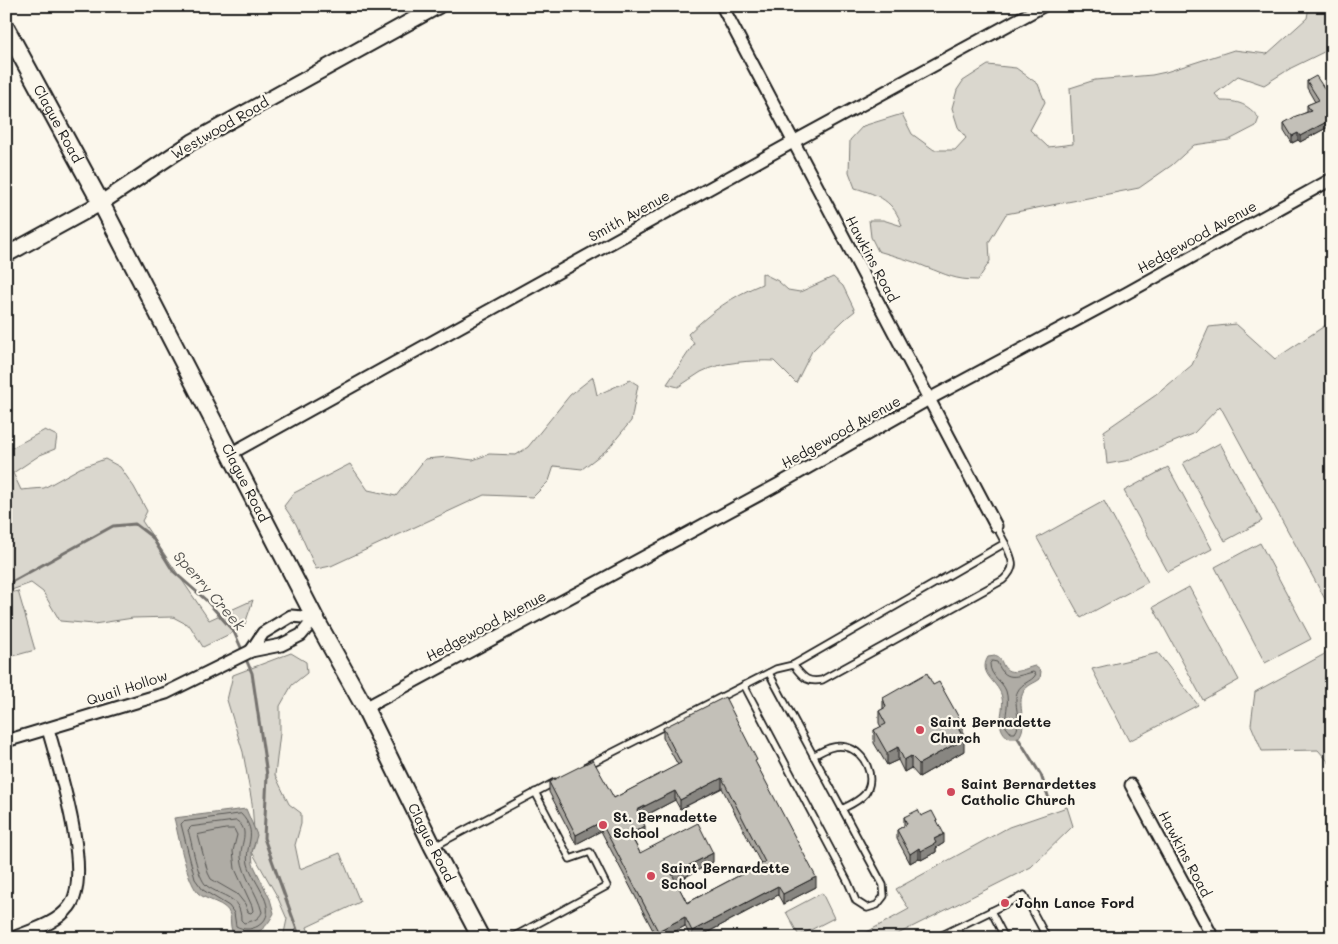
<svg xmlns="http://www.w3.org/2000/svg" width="1338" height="944" font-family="Mali,sans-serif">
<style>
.green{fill:#dad7ce;stroke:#7b7a75}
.water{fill:#afaca5;stroke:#74726e}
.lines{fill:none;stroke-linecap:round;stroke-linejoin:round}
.shore{stroke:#575653;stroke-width:1}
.stream{stroke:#74726e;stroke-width:3}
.service-casing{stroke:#1c1c1c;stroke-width:9}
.minor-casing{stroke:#1c1c1c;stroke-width:15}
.tertiary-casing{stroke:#1c1c1c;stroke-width:18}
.secondary-casing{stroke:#1c1c1c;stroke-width:20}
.service{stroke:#fbf7ec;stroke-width:5.5}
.minor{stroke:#fbf7ec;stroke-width:11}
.tertiary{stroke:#fbf7ec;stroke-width:14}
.secondary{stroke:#fbf7ec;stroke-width:16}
.wall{fill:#a8a59e;stroke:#1c1c1c;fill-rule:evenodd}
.shaded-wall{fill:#888681;stroke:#1c1c1c}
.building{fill:#c3c0b8;stroke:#1c1c1c;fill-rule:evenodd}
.poi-dot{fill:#d1495b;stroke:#fbf7ec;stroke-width:2}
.labels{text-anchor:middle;stroke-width:4.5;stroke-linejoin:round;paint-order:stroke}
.street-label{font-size:14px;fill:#1c1c1c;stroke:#fbf7ec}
.poi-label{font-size:14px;font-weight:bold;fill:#1c1c1c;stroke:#fbf7ec;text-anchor:start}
.water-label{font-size:15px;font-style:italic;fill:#575653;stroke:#fbf7ec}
</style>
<rect width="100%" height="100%" fill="#fbf7ec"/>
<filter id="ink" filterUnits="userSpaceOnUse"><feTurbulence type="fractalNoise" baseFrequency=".02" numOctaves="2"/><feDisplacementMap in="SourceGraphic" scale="10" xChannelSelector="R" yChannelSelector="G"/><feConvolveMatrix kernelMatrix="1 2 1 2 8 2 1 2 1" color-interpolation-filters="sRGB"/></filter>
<g filter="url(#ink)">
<g class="green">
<path d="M 1309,6 L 1332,6 L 1332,48 L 1291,68 L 1264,85 L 1238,76 L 1215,94 L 1221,101 C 1239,101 1247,104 1259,118 L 1256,126 L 1229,140 L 1194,145 L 1172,165 L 1139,188 L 1006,214 L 989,242 L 990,261 L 978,280 C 954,280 948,275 926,267 C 911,260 894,256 878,251 L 871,237 L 869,220 L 883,220 L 902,226 C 894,201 879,195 855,188 L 849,172 L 850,140 L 863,126 L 902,114 L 912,134 L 934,150 L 955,150 L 966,138 L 958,127 L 952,108 L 957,90 L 963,81 L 988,65 L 1016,68 L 1038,84 L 1045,102 L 1030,130 L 1048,147 L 1073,144 L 1070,88 L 1095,80 L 1152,75 L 1166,72 L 1234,50 L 1267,54 L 1307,18 Z"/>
<path d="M 762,273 L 778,281 L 788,290 L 800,292 L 833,277 L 843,286 L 855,311 L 845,319 L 812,351 L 796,383 L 774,361 C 754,360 719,362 701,372 C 693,377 686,382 678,387 L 667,384 L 694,344 L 688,334 C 711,312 732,296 762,284 Z"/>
<polygon points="1332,321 1332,612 1220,406 1193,434 1130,460 1107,464 1104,431 1156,395 1192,365 1209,327 1236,324 1275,359"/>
<polygon points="593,377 597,395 630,380 638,385 631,421 608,449 582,469 554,466 549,481 533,497 484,495 331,566 316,569 296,524 284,506 294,493 350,464 368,490 396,496 425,459 448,457 473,460 489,454 516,455 528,447 570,395"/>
<polygon points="45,430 57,436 55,449 40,455 13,473 21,490 44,488 80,468 105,459 120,467 134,487 147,511 142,521 209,620 253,600 244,627 203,647 190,626 173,617 133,618 94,624 60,621 43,592 31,583 6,592 6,451"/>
<polygon points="1220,443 1262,521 1225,541 1183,463"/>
<polygon points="1168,467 1212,549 1168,572 1124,491"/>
<polygon points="1104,501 1148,582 1081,618 1037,538"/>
<polygon points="1260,543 1311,639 1265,663 1215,567"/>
<polygon points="1189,587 1239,680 1203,700 1153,607"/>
<polygon points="18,591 35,650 6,658 6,594"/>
<polygon points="1332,650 1332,766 1318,750 1262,751 1251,725 1255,692"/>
<polygon points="291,653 306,662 307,673 292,685 280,706 280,733 275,775 289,804 301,813 301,824 295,845 300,869 340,853 360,902 307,927 311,938 283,938 287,919 277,896 252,852 255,844 252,803 243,752 227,700 233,675"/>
<polygon points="1158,653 1198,705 1129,741 1092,669"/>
<polygon points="1067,807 1073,826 1031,867 890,938 856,938 909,909 896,889 1009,827"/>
<polygon points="822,893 834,918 799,936 786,912"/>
</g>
<g class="water">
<path d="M 995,656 C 1000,658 1001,660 1003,665 C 1010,678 1025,668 1035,666 L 1041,671 L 1040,679 C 1035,683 1027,685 1024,691 C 1015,705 1030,725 1018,738 L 1009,738 C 993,727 1005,713 1002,698 C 1000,682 977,675 988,657 Z"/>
<path d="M 246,809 L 257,835 L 252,852 L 253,864 L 270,899 L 274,913 C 265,932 252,939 232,931 C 230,925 231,921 230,915 C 227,902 206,901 198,893 C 186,879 179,837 174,818 Z"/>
</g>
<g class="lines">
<g class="shore">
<path d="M 992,661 L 997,662 C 1006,683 1016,676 1033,672 L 1036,674 C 1032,683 1018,682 1016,697 C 1015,709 1022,724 1015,733 L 1011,733 L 1006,727 C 1004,715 1010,704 1006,691 C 1002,680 990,677 990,664 Z"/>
<path d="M 241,814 C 260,834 244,844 248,864 C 253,883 282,911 258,926 C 251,930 243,930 236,926 L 234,913 L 229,906 L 203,890 L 195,879 L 181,824 L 183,822 Z"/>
<path d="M 237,821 C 251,831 240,843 241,857 C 243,877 257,892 262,912 C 259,920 252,921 244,923 L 241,920 C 241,896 222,897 207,886 C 197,878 192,842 188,830 L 191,827 Z"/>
<polygon points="226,829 234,829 237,835 233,851 235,869 252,906 253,911 251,913 248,912 245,904 237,894 211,879 208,873 198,835"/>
</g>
<g class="stream">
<polyline points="6,585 113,526 135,524 152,537 173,571 207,601 234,632 243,652"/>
<polyline points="245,657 252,673 267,775 264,838 300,938"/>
<polyline points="1018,738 1041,775 1049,799"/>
</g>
<g class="service-casing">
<g id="service">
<path d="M 793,665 C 803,676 805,683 822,680 L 1003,580 C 1018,566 1012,560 1005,543"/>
<polyline points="744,685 848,882 856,901 867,908 877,905 884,896 883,885 769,673"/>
<path d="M 813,756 C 824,750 834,744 846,747 C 865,751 877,778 865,794 C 859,801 850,805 842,809"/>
<polyline points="588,765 776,669 793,665 1005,543 996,526"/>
<polyline points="435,846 555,782"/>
<polyline points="1332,855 1332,856"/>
<polyline points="991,911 1005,938"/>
<polyline points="957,928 962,938"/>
<polyline points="511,938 607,886 590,852 570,859 535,792"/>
<polyline points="936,938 1024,895 1047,938"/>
</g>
</g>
<g class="minor-casing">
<g id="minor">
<polyline points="722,6 996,526"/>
<polyline points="230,454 793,142 1043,6"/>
<polyline points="251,651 263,633 291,616 315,618"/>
<polyline points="365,708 779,484 929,399 1127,293 1332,179"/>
<polyline points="6,741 166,693 251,651 281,645 301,635 315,618"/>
<polyline points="1131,785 1213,938"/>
<path d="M 13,938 C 32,930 56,924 69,907 C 94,876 58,765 48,729"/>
</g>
</g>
<g class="tertiary-casing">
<polyline id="tertiary" points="6,255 101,203 192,142 438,6"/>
</g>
<g class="secondary-casing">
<g id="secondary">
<path id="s1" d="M 6,28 L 101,203 L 315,618 L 365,708 L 433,847 L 481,938"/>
</g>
</g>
<use href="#service" class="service"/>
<use href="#minor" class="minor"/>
<use href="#tertiary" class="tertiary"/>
<use href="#secondary" class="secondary"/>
</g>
<g class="wall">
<polygon points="1332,60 1332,78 1328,68 1328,62"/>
<polygon points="1307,81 1332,100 1332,125 1300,142 1298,140 1292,143 1284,130 1284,123 1307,112 1307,105 1315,102 1307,88"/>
<polygon points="883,698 964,751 919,777 911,768 904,772 898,760 887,765 874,743 874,730 881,727 879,723 879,711 883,709"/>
<path d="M 663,728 L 757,765 L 816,887 L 783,904 L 778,895 L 697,938 L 691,938 L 685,926 L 663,938 L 657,938 L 601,831 L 576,844 L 549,792 L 549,782 L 614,798 L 678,765 L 663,738 ZM 722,788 L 761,864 L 687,903 L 676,882 L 713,862 L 640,853 L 634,841 L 645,836 L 641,818 L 675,800 L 680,809 Z"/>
<polygon points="921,816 944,843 936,848 936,852 921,860 919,858 910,863 897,839 897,830 904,826 904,817"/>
</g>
<g class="shaded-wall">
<polygon points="1332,119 1332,125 1300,142 1300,136"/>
<polygon points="1298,133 1298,140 1292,143 1292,136"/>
<polygon points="963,725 963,737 958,728"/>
<polygon points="964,739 964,751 919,777 919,764"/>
<polygon points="898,747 898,760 887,765 887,753"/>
<polygon points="911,756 911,768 904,772 904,760"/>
<polygon points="722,778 722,788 680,809 680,800"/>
<polygon points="675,791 675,800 637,820 637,810"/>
<polygon points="601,822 601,831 576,844 576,835"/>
<polygon points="645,826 645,836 630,843 630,834"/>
<polygon points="944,834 944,843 936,848 936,852 921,860 921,851 934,839"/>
<polygon points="919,848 919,858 910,863 910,854"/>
<polygon points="713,853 713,862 672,884 672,874"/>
<polygon points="816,877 816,887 783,904 783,894"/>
<polygon points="778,886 778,895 697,938 692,938 692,931"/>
<polygon points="685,917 685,926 663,938 658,938 658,931"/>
</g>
<g class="building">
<polygon points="1332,60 1332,71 1328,62"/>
<polygon points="1316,76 1332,100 1332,119 1300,136 1298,133 1292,136 1284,123 1296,116 1311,111 1307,105 1319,100 1307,81"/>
<polygon points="927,673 933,685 939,682 963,725 958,728 964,739 919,764 911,756 904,760 898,747 887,753 874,730 886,724 879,711 886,707 883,698"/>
<path d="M 725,697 L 757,760 L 755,761 L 816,877 L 783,894 L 778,886 L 692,931 L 685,917 L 658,931 L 601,822 L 576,835 L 549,782 L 593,760 L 614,798 L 681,763 L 663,728 ZM 722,778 L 765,862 L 687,903 L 672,874 L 713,853 L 698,823 L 640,853 L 630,834 L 645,826 L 637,810 L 675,791 L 680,800 Z"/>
<polygon points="918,810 921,816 932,811 944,834 934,839 936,843 921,851 919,848 910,854 897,830 907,824 904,817"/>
</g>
</g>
<g class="poi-dot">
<circle cx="920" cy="730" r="5"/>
<circle cx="951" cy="792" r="5"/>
<circle cx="603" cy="825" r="5"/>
<circle cx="651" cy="876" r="5"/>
<circle cx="1005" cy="903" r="5"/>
</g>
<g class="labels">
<g class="street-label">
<text dy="5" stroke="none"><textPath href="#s1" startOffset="109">Clague Road</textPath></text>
<text transform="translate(220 128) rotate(-30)" y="5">Westwood Road</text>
<text transform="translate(629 216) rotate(-29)" y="5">Smith Avenue</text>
<text transform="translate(1197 237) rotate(-29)" y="5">Hedgewood Avenue</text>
<text transform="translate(872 259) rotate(62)" y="5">Hawkins Road</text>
<text transform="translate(841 432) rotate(-29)" y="5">Hedgewood Avenue</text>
<text dy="5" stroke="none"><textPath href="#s1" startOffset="514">Clague Road</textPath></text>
<text transform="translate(486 626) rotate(-28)" y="5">Hedgewood Avenue</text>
<text transform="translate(127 688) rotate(-18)" y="5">Quail Hollow</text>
<text dy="5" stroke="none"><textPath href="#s1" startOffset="919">Clague Road</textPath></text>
<text transform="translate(1185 854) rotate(62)" y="5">Hawkins Road</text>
</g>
<g class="poi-label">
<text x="930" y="727">Saint Bernadette<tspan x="930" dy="16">Church</tspan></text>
<text x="961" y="789">Saint Bernardettes<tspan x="961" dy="16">Catholic Church</tspan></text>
<text x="613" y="822">St. Bernadette<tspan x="613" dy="16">School</tspan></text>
<text x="661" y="873">Saint Bernardette<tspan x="661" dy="16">School</tspan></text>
<text x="1015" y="908">John Lance Ford</text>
</g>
<g class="water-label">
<text transform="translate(209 591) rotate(49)" y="5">Sperry Creek</text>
</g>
</g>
<rect width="1338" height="944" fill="none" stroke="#fbf7ec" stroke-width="25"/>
<rect x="12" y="12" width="1313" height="919" fill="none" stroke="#1c1c1c" stroke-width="2" filter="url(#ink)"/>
</svg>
